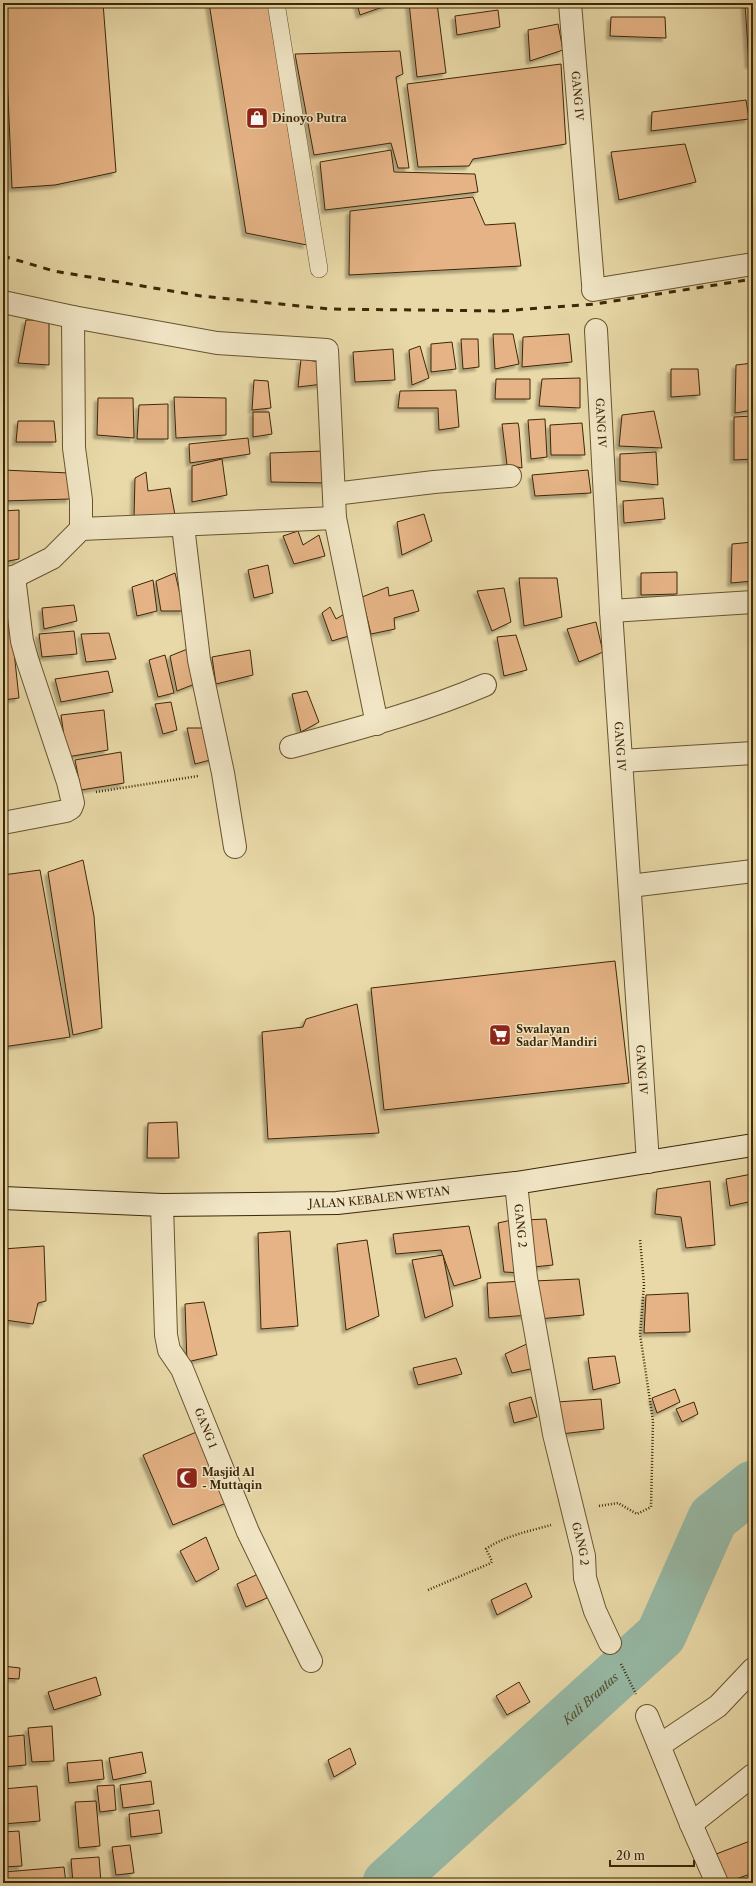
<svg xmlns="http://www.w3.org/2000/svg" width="756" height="1886" font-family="'Libre Caslon Text',serif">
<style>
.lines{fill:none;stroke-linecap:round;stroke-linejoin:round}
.river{stroke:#97baa7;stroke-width:51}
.building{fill:#e5b385;stroke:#3d2707;filter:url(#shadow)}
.lane-casing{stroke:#68542f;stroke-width:18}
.street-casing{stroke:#68542f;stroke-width:24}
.secondary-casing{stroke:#3d2707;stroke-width:24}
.path{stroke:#3d2707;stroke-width:2.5;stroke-dasharray:1 2;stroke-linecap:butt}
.lane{stroke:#f1e6c6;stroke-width:17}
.street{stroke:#f1e6c6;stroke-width:22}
.secondary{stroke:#f1e6c6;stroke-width:22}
.rail{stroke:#3d2707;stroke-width:3;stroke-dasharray:7 7;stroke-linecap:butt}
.labels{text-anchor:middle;stroke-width:3;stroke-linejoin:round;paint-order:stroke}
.street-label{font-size:11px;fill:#3d2707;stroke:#f1e6c6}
.poi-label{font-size:11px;font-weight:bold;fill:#3d2707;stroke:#f1e6c6;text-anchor:start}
.water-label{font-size:12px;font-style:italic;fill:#544c2f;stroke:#f1e6c6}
</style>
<defs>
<filter id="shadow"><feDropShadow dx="-3.5" dy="3.5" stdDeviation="1" flood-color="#0004"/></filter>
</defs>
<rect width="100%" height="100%" fill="#e9d9a8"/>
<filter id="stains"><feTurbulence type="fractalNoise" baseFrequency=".005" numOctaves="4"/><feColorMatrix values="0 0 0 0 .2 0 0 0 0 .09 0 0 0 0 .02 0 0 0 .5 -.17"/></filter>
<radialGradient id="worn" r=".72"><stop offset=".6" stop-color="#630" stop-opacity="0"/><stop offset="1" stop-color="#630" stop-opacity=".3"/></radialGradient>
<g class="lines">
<path class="river" id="s1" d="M 388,1883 L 661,1635 L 713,1518 L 753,1486"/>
</g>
<g class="building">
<polygon points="4,3 103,3 116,172 55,185 12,188"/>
<polygon points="209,3 268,3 307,245 246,233"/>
<polygon points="357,3 388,3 388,5 360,15"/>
<polygon points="409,3 437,3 446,73 417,77"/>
<polygon points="745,3 753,3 753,64 749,65"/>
<polygon points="498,10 500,27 457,35 455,16"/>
<polygon points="611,17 665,17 666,38 610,36"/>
<polygon points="558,24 563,50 530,61 528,30"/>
<polygon points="400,51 403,74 396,77 409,168 398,168 391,143 314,155 295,54"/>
<polygon points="561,64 566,144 473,159 469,166 418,167 407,84"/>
<polygon points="746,100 749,119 651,131 652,112"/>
<polygon points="685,144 696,182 619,200 611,152"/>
<polygon points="391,150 394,172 475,174 478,192 325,210 320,162"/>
<polygon points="473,197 485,225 515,223 521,266 349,275 350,211"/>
<polygon points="26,320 49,320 49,365 18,363"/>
<polygon points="493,334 513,334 519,364 495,369"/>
<polygon points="569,334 572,362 522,367 523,337"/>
<polygon points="461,339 478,339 479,367 463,369"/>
<polygon points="452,342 456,369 431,372 431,344"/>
<polygon points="420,346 429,378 412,385 409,350"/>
<polygon points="393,349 395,380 355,382 353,352"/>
<polygon points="301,359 320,362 323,384 298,387"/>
<polygon points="753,363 753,410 735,413 736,365"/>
<polygon points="671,369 698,369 700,395 671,397"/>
<polygon points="580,378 580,408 539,406 542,379"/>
<polygon points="496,379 530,379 530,399 495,399"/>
<polygon points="254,380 268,381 271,408 252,410"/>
<polygon points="456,390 459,427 439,430 438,408 398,408 400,391"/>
<polygon points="174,397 226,398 226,435 176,438"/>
<polygon points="98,398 133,398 134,438 97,435"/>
<polygon points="168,404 168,439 137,439 139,405"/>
<polygon points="654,411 662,448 619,446 622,415"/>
<polygon points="253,412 269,412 272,434 253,437"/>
<polygon points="753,416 753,459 734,460 734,417"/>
<polygon points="545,419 547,457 531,459 528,420"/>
<polygon points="18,421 54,421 56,442 16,442"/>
<polygon points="518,423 519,428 522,468 507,465 502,424"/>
<polygon points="582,423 585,455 551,455 550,425"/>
<polygon points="248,438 250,454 190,463 189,444"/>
<polygon points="324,451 329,483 271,482 270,453"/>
<polygon points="656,452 658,485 620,481 620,454"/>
<polygon points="222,459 227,495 192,502 192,466"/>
<polygon points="3,470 69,473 70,499 3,501"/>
<polygon points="588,470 591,493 535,496 532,475"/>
<polygon points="146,472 148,491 170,488 175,515 134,518 135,478"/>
<polygon points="663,498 665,519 624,523 623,501"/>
<polygon points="19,510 19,559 3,562 3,511"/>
<polygon points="424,514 432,541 402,555 397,522"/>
<polygon points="298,531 303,545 319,535 325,556 294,564 283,536"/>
<polygon points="753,542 753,581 731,583 732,544"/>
<polygon points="268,565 273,593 254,598 248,570"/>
<polygon points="677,572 677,594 641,595 641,573"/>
<polygon points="175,573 184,611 161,611 156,581"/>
<polygon points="519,578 557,578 562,617 524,626"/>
<polygon points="153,580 157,611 137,616 132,587"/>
<polygon points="3,587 7,587 19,698 3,700"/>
<polygon points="388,587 389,596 413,590 419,611 394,618 395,629 371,634 362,597"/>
<polygon points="504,588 511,622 492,631 477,591"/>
<polygon points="74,605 77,621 44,629 42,608"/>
<polygon points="330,607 336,619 346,613 352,635 332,641 322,613"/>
<polygon points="596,622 603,652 579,662 567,629"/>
<polygon points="74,631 77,654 42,657 39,634"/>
<polygon points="109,633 116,659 86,662 81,634"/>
<polygon points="516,635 527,670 504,676 497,637"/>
<polygon points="190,648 200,682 177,691 170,656"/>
<polygon points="250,650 253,675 216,684 212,657"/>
<polygon points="165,655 174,693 158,697 149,660"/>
<polygon points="108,671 113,692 61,702 55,679"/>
<polygon points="307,691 319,722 301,732 292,694"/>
<polygon points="171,702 177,730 163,734 155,704"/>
<polygon points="104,710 108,750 67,757 61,715"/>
<polygon points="187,728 207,728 214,759 195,764"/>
<polygon points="121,752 124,783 81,790 75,760"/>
<polygon points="83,860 94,916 102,1028 73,1035 48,872"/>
<polygon points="40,870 70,1037 3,1047 3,875"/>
<polygon points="615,961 629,1083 384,1110 371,988"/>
<polygon points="357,1004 379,1133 268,1139 262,1032 303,1027 306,1019"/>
<polygon points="177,1122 179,1158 147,1158 148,1123"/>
<polygon points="752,1174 753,1201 730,1206 726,1179"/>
<polygon points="710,1181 715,1245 686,1248 681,1217 655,1214 657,1189"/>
<polygon points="516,1219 523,1273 504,1272 498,1223"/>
<polygon points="546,1219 553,1265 533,1267 525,1220"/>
<polygon points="469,1226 481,1278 454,1286 441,1250 396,1254 393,1234"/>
<polygon points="290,1231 298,1326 261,1329 258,1233"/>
<polygon points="367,1240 379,1316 346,1330 337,1244"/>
<polygon points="44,1246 46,1301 38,1303 33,1324 5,1320 3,1302 3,1249"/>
<polygon points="443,1255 453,1306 425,1318 412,1260"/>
<polygon points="579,1279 584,1315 538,1319 534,1281"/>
<polygon points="524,1281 530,1315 489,1318 487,1283"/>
<polygon points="688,1293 690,1332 644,1333 646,1295"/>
<polygon points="204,1302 217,1355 187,1362 185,1304"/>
<polygon points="529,1343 535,1368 512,1373 505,1354"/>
<polygon points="615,1356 620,1383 593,1390 588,1358"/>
<polygon points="456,1358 462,1374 418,1385 413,1368"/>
<polygon points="675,1389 680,1402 657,1413 652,1398"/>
<polygon points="531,1397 537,1417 514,1423 509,1403"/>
<polygon points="601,1399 604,1429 561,1434 557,1402"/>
<polygon points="694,1402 698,1414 682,1422 676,1409"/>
<polygon points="201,1430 231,1501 173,1525 143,1455"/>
<polygon points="206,1537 219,1569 196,1582 180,1551"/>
<polygon points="258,1574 267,1598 246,1607 237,1584"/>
<polygon points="526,1583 532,1597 497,1615 491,1600"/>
<polygon points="3,1666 20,1668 19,1679 3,1678"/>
<polygon points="96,1677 101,1695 54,1710 48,1692"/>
<polygon points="519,1682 530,1702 507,1715 496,1696"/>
<polygon points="52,1726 54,1761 32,1762 28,1728"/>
<polygon points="24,1735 26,1765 3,1767 3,1737"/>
<polygon points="350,1748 356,1764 334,1777 328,1760"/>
<polygon points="142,1752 146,1773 113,1780 109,1758"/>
<polygon points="102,1760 104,1779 69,1783 67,1763"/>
<polygon points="151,1781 154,1804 123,1808 120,1785"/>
<polygon points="114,1785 116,1810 100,1812 97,1786"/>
<polygon points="37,1786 40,1821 3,1824 3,1789"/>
<polygon points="96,1801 100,1846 79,1848 75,1802"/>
<polygon points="159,1810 162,1833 131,1837 129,1814"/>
<polygon points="19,1831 22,1866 3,1867 3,1832"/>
<polygon points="750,1841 753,1850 753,1873 725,1883 711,1856"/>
<polygon points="130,1845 134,1873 116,1875 112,1847"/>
<polygon points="99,1857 101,1883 73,1883 71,1859"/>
<polygon points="64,1867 66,1883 5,1883 4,1872"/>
</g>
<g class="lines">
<g class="lane-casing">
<polyline id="lane" points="276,3 319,269"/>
</g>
<g class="street-casing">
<g id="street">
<path id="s2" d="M 570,3 L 593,284"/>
<polyline points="593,290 753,264"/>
<polyline points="3,302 73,317 217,343 327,350 335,518 377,724"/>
<polyline points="73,317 74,448 81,500 81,529 335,518"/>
<path id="s3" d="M 596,330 L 611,611 L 648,1162"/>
<polyline points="334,494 434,482 510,476"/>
<polyline points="183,526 199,660 223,773 235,847"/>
<polyline points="14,577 52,558 81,529"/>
<polyline points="3,578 14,577 22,641 27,659 68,782 73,803 71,808 66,811 3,823"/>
<polyline points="611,611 753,602"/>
<path d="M 291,747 C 356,729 422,712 485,685"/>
<polyline points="621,761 753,753"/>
<polyline points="630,886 753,871"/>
<path id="s4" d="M 516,1183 L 526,1278 L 554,1434 L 584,1556 L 585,1578 L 595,1611 L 610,1643"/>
<path id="s5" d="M 162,1205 L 166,1335 L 169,1350 L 182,1369 L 248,1532 L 311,1661"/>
<polyline points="647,1716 691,1824 717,1883"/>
<polyline points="660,1745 718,1706 753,1669"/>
<polyline points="691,1824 753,1775"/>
</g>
</g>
<g class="secondary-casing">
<g id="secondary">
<path id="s6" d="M 3,1198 L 162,1205 L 337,1203 L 516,1183 L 753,1145"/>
</g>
</g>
<g class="path">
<polyline points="96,792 198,776"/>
<polyline points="599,1506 618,1503 637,1514 651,1507 653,1421 640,1334 644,1285 640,1239"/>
<path d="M 428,1590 L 491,1563 L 492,1561 L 486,1549 C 504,1536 530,1531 551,1525"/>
<polyline points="621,1664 636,1694"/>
</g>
<use href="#lane" class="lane"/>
<use href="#street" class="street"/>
<use href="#secondary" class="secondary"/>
<polyline class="rail" points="3,256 54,271 201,296 329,309 501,311 595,304 753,279"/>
</g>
<defs>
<g id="shop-square" transform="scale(1.15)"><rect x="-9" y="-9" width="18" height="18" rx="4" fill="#8f2418" stroke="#f1e6c6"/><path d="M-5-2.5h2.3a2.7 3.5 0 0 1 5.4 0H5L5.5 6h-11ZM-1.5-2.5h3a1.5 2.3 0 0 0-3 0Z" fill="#fff"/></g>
<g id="supermarket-square" transform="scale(1.15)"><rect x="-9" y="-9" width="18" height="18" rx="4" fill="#8f2418" stroke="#f1e6c6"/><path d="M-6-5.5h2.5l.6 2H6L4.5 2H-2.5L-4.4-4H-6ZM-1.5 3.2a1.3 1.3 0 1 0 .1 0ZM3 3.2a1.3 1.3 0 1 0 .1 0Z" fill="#fff"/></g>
<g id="mosque-square" transform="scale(1.15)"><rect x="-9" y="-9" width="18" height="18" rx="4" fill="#8f2418" stroke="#f1e6c6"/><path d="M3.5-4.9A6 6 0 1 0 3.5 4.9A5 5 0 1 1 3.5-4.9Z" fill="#fff"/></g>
</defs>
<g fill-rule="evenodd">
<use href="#shop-square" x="257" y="118"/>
<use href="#supermarket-square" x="500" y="1035"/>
<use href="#mosque-square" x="187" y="1478"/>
</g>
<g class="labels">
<g class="street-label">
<text dy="4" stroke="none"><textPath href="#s2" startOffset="93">GANG IV</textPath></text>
<text dy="4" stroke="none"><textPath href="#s3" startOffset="93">GANG IV</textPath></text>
<text dy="4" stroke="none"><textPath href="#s3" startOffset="417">GANG IV</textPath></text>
<text dy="4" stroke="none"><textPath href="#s3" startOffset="741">GANG IV</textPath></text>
<text dy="4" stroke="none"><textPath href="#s6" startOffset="377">JALAN KEBALEN WETAN</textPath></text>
<text dy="4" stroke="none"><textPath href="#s4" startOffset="43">GANG 2</textPath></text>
<text dy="4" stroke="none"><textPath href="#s5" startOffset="232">GANG 1</textPath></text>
<text dy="4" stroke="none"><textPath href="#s4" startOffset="367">GANG 2</textPath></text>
</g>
<g class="poi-label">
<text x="272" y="122">Dinoyo Putra</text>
<text x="516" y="1033">Swalayan<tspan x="516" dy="13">Sadar Mandiri</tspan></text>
<text x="202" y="1476">Masjid Al<tspan x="202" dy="13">- Muttaqin</tspan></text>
</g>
<g class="water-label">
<text dy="4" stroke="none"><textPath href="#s1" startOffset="274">Kali Brantas</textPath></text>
</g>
</g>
<rect width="756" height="1886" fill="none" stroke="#e9d9a8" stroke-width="16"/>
<rect x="4" y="4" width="748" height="1878" fill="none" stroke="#3d2707" stroke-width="2"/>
<rect x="8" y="8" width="740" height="1870" fill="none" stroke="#3d2707"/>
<path d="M610 1860v6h84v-6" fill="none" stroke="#3d2707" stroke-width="2"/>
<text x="616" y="1860" font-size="12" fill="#3d2707" stroke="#f1e6c6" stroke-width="3" paint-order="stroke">20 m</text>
<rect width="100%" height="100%" filter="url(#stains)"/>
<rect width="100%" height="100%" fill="url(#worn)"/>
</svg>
